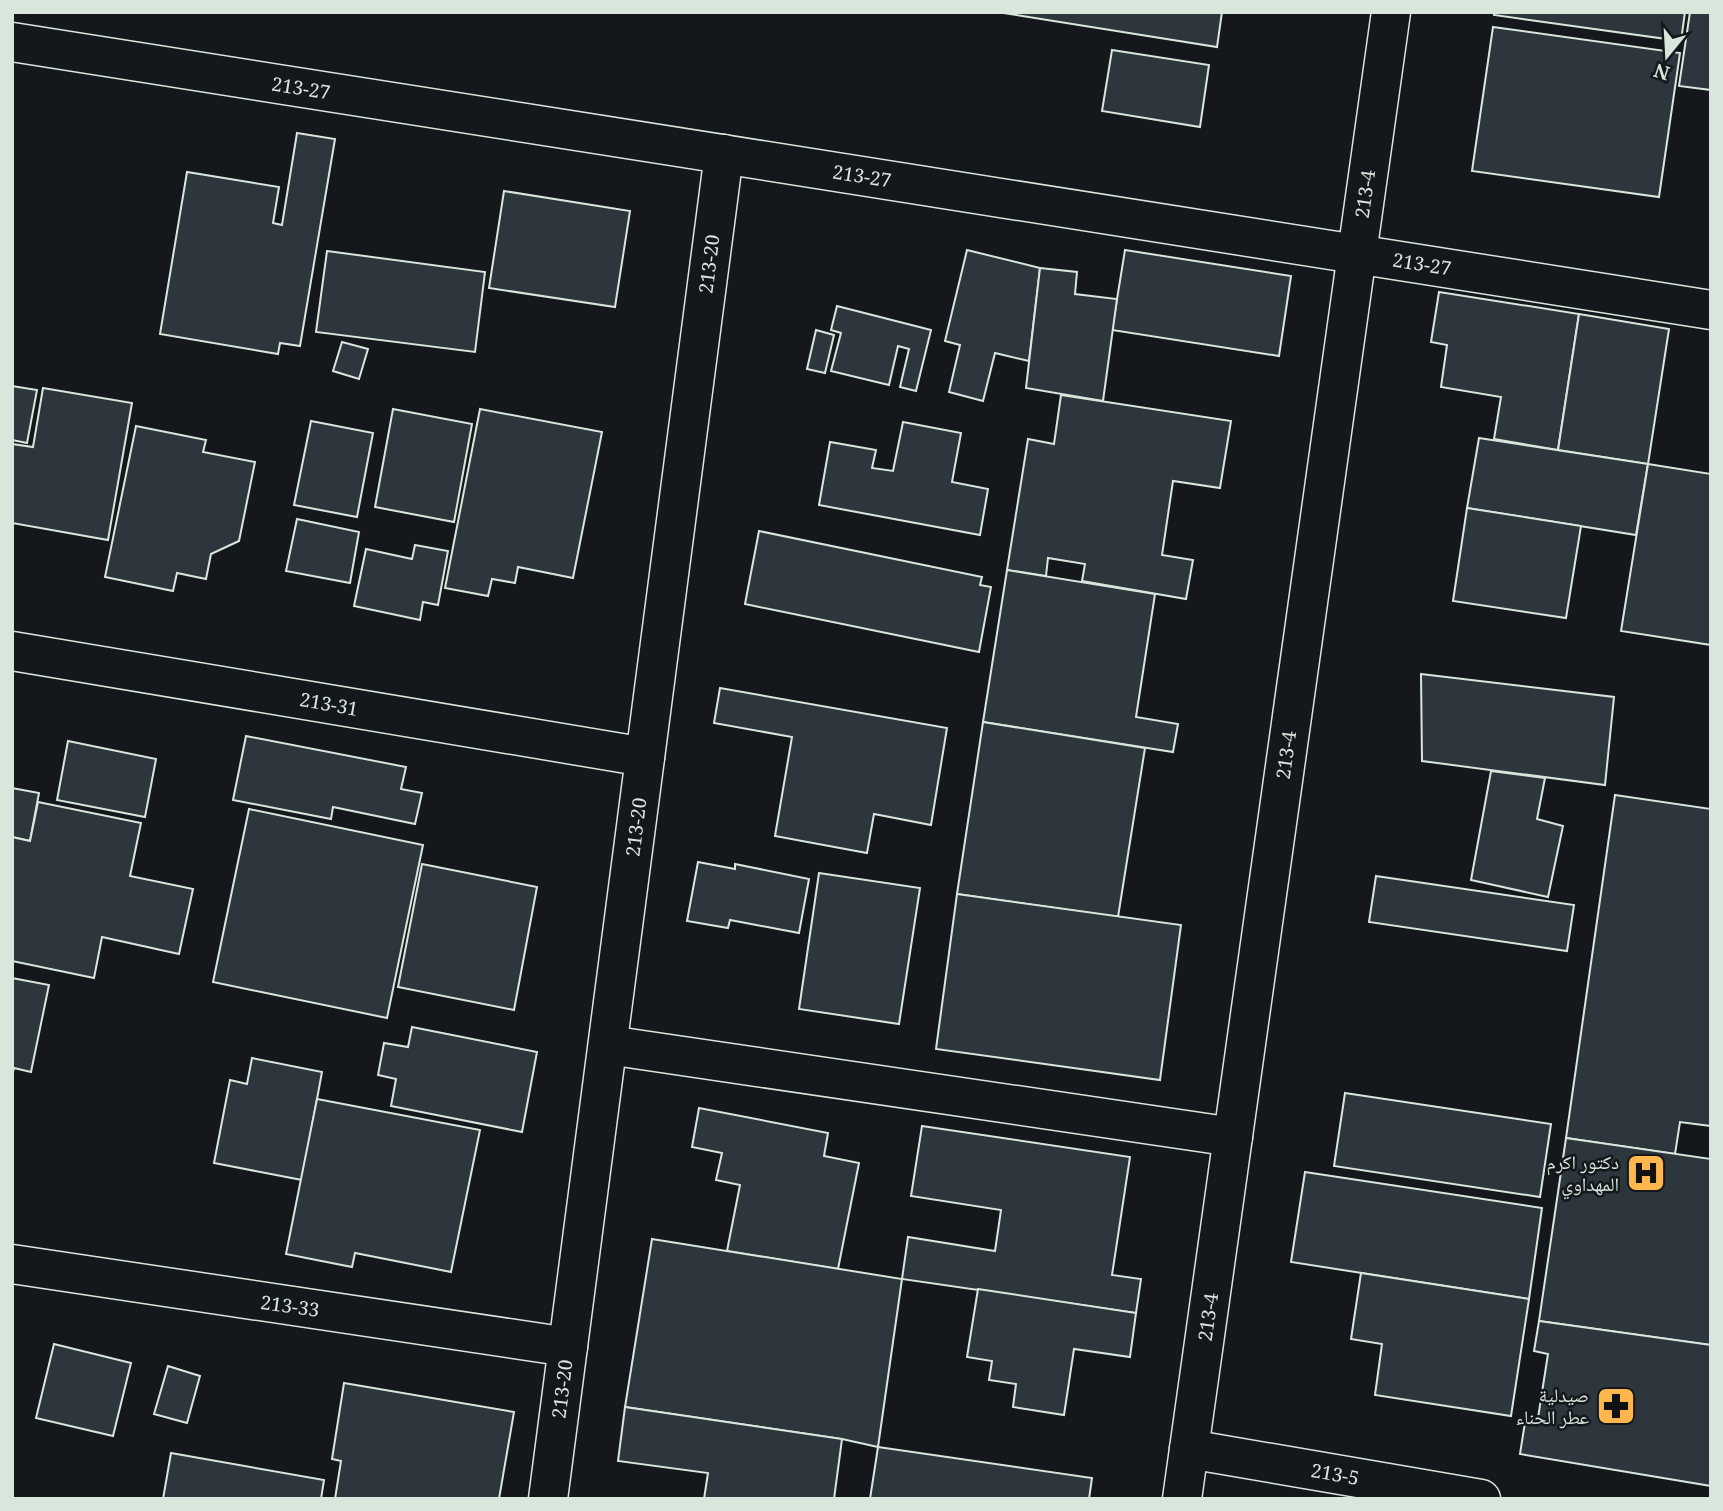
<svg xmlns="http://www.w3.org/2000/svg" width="1723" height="1511" font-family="Georgia,'Noto Naskh Arabic',serif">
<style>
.building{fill:#2c363c;stroke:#d8e6dc;stroke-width:2}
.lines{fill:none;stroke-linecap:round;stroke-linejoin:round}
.minor-casing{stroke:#d8e6dc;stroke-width:41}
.minor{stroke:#14181c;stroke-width:38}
.labels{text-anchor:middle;stroke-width:5;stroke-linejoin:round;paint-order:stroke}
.street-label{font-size:19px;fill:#d8e6dc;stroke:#14181c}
.poi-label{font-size:19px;fill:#d8e6dc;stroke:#14181c;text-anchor:end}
</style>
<rect width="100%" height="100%" fill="#14181c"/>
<g class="building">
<polygon points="997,12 1222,12 1217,47"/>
<polygon points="1494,12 1685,12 1681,41 1494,15"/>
<polygon points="1690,12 1711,12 1711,90 1679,86"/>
<polygon points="1493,27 1680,53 1659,197 1472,171"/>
<polygon points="1112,50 1209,65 1200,127 1102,111"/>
<polygon points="297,133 335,139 300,346 280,343 278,354 160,334 187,172 279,187 273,223 282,225"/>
<polygon points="504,191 630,211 615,307 489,288"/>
<polygon points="967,250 1040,268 1029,361 995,353 983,401 949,392 960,345 945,341"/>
<polygon points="1125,250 1291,276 1279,356 1112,330"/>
<polygon points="327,251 485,272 475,352 316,332"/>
<polygon points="1040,268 1077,272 1075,294 1117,299 1103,401 1026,388"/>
<polygon points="1439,292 1579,314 1558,450 1494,439 1501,397 1441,387 1447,345 1431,342"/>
<polygon points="837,306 931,330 916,391 900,387 909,349 898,346 889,385 831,371 841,333 831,330"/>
<polygon points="1579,314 1669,329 1648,464 1558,450"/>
<polygon points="816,330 834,335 825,373 807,369"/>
<polygon points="342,342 368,349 359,379 333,371"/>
<polygon points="12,386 37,390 27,443 12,440"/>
<polygon points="43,388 132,403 108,540 12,523 12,444 33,447"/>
<polygon points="1061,395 1231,421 1220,488 1173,481 1162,555 1193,560 1186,599 1082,581 1085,564 1048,558 1046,576 1007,570 1028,439 1054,444"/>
<polygon points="393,409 472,424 454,522 375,507"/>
<polygon points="480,409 602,432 573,578 518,567 515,583 492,579 488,596 445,588"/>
<polygon points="311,421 373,433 357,517 294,505"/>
<polygon points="903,422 961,433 952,482 988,489 980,535 819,505 830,442 876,450 872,468 893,471"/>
<polygon points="136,426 206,440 203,452 255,462 239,541 211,554 206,579 177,573 173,591 105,577"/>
<polygon points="1479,438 1648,464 1636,535 1467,508"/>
<polygon points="1648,464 1711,474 1711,645 1621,631"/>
<polygon points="1467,508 1581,526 1566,618 1453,601"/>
<polygon points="297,519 359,532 350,583 286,571"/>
<polygon points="759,531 982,577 980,585 991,587 979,652 745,604"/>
<polygon points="415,545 448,551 438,605 423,602 420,620 354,606 366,549 412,559"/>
<polygon points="1007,570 1155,594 1136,717 1178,724 1173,752 983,722"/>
<polygon points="1421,674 1614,697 1605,785 1422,761"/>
<polygon points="720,688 947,728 931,825 874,814 867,853 775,836 792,737 714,723"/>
<polygon points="983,722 1145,748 1118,917 957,894"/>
<polygon points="246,736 406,767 401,789 422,793 415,824 333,807 331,819 233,800"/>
<polygon points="68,741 156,759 145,817 57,800"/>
<polygon points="1491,771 1545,778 1537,819 1563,826 1548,897 1471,880"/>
<polygon points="12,788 39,793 30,841 12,837"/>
<polygon points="1615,795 1711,809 1711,1126 1680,1122 1675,1154 1566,1138"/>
<polygon points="38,802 141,823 130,876 193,889 179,954 102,937 94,978 12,961 12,837 30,841"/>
<polygon points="249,809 423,845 387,1018 213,982"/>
<polygon points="698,862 735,869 735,864 809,879 799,933 730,920 728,928 687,921"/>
<polygon points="422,864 537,887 514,1010 398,987"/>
<polygon points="819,873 920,888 899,1024 799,1009"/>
<polygon points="1376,876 1574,905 1567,951 1369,922"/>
<polygon points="957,894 1181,925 1160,1080 936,1049"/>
<polygon points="12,978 49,985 31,1072 14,1068 12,1076"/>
<polygon points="412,1027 537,1052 522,1132 391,1106 396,1079 378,1075 384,1043 408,1047"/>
<polygon points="252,1058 322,1072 302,1180 214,1163 230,1080 247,1084"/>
<polygon points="1345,1093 1551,1124 1540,1197 1334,1166"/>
<polygon points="317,1099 480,1130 451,1272 355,1253 352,1267 286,1254"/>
<polygon points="699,1108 828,1133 824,1156 859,1163 838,1269 727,1251 740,1185 716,1180 722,1153 692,1147"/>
<polygon points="922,1126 1130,1157 1112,1275 1141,1279 1136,1313 902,1279 908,1237 995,1251 1001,1210 911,1196"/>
<polygon points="1566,1138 1711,1159 1711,1345 1539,1321"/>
<polygon points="1305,1172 1542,1208 1529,1299 1291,1262"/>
<polygon points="652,1239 902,1279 878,1447 842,1439 625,1407"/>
<polygon points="1361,1273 1529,1299 1511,1416 1375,1395 1382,1344 1351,1339"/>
<polygon points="978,1289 1136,1313 1130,1357 1074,1349 1064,1415 1013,1407 1016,1384 989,1380 992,1361 967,1357"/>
<polygon points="1539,1321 1711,1345 1711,1486 1520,1454 1526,1416 1538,1418 1548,1354 1534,1351"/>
<polygon points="54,1344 131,1363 113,1436 36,1418"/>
<polygon points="168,1366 200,1376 187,1423 154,1414"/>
<polygon points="344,1383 514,1412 499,1499 335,1499 341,1461 332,1459"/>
<polygon points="625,1407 842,1439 834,1499 704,1499 708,1473 618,1461"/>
<polygon points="878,1447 1092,1478 1089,1499 870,1499"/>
<polygon points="171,1453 324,1480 321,1499 163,1499"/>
</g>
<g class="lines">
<g class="minor-casing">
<g id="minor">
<polyline points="12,42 1711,310"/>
<polyline points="12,651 645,757"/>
<polyline points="608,1045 1233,1137"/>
<polyline points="12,1264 568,1347"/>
<polyline points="1189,1449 1481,1499"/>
<polyline points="548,1499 724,154"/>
<polyline points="1182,1499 1391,12"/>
</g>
</g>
<use href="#minor" class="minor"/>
</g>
<defs>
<g id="hospital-square" transform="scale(2.0125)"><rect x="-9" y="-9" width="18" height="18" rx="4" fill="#ffb74d" stroke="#14181c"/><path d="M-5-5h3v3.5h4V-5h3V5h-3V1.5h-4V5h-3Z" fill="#111"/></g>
<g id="pharmacy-square" transform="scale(2.0125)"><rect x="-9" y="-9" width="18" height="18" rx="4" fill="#ffb74d" stroke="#14181c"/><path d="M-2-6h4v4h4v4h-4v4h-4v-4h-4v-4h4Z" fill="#111"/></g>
</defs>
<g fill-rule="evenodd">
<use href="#hospital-square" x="1646" y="1173"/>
<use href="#pharmacy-square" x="1616" y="1406"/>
</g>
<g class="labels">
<g class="street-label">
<text transform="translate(301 88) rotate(9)" y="7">213-27</text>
<text transform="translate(862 176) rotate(9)" y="7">213-27</text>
<text transform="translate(1365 194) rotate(-82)" y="7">213-4</text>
<text transform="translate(709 264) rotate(-83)" y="7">213-20</text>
<text transform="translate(1422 264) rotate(9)" y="7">213-27</text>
<text transform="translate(329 704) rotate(10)" y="7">213-31</text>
<text transform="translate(1286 755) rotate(-82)" y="7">213-4</text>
<text transform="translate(636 827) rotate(-83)" y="7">213-20</text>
<text transform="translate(290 1306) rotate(8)" y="7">213-33</text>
<text transform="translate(1208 1317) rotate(-82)" y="7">213-4</text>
<text transform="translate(562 1389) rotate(-83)" y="7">213-20</text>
<text transform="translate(1335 1474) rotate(10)" y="7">213-5</text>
</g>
<g class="poi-label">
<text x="1619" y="1169">دكتور اكرم<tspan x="1619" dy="22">المهداوي</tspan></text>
<text x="1589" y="1402">صيدلية<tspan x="1589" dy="22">عطر الحناء</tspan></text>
</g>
</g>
<rect width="1723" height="1511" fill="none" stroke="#d8e6dc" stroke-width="28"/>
<g transform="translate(1667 56) rotate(198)" stroke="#14181c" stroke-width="5" paint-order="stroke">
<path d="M0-5L12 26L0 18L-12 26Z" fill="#d8e6dc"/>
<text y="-10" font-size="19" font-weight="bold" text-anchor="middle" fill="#d8e6dc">N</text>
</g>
</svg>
